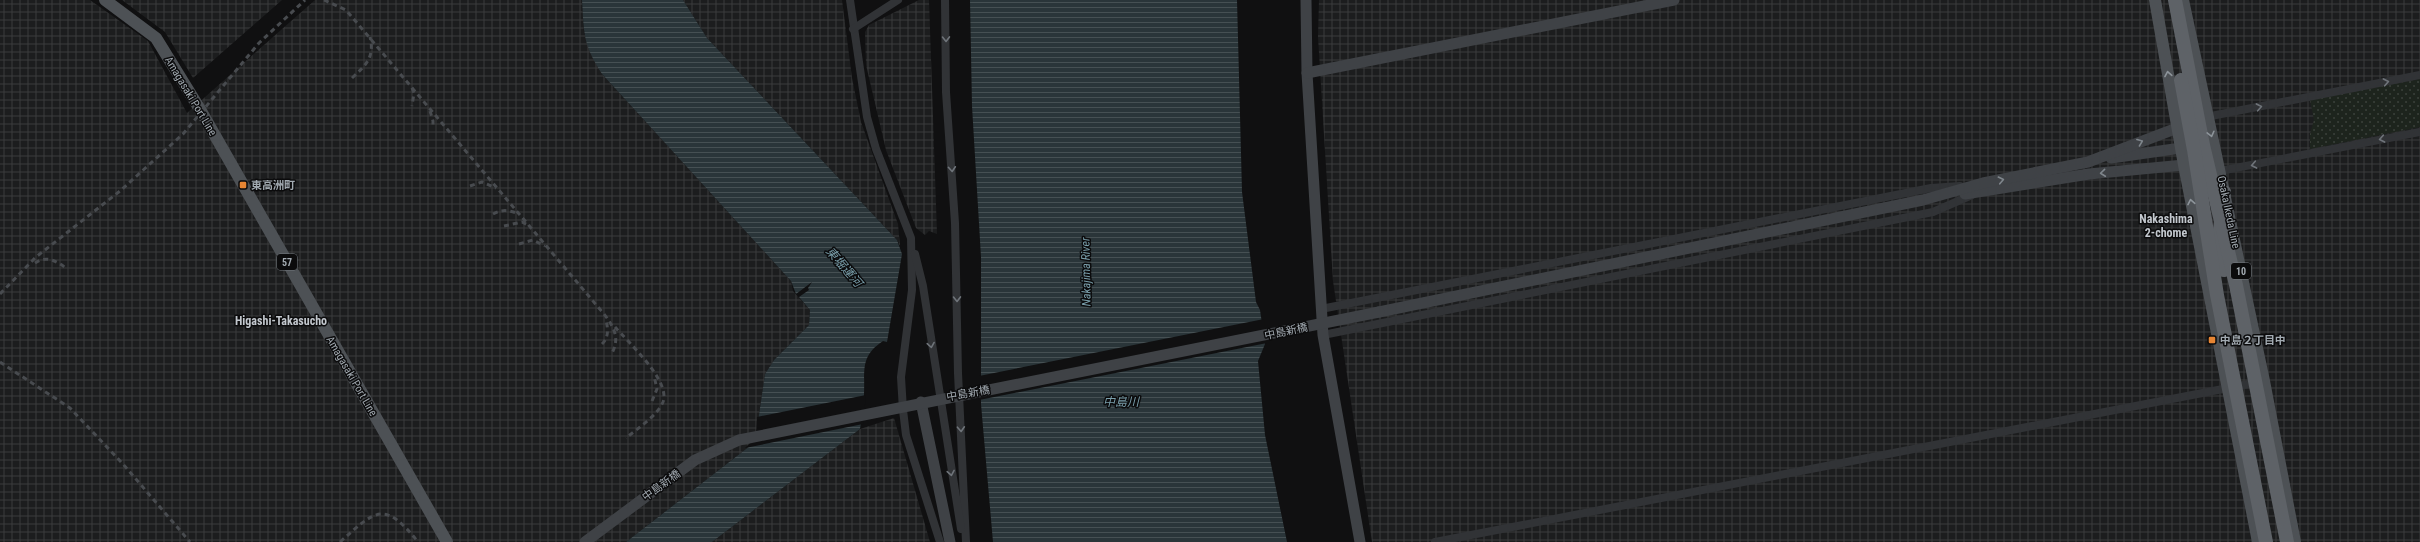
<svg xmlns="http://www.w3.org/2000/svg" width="2420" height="542" font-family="'Roboto Condensed','Noto Sans JP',sans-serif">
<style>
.industrial{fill:url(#industrial-grid)}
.park{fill:url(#park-dots)}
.water{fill:url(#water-rules)}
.pier{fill:#101011}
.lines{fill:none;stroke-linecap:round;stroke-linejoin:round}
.street{stroke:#313336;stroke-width:8}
.secondary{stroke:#3f4246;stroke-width:11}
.primary{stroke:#4d5155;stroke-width:12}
.highway{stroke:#5e6267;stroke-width:14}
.rail{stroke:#484b4f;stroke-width:3;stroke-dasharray:5 4;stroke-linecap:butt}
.secondary-bridge{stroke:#3f4246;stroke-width:11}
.highway-bridge{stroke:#5e6267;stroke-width:14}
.oneway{stroke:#6f747a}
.oneway2{stroke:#8d949a}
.oneway3{stroke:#7f868c}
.poi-dot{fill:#e78533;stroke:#0b0b0c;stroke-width:1.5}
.labels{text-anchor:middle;stroke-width:3;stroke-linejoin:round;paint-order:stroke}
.shield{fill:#0b0b0c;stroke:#757a80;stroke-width:1}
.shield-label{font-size:10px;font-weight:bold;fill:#a2aab1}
.street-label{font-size:11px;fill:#a2aab1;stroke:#0b0b0c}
.poi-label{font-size:11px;font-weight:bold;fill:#a2aab1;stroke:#0b0b0c;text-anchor:start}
.neighbourhood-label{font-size:12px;font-weight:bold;fill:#c3c8ce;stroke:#0b0b0c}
.water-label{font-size:12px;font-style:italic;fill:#7a9fab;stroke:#0b0b0c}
</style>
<defs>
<pattern id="industrial-grid" width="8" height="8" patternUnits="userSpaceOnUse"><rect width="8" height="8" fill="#1c1d1e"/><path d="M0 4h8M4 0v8" fill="none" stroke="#3a3b3c"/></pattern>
<pattern id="park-dots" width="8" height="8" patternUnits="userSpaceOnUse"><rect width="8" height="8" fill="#1d241d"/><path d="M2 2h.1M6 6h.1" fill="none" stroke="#3b413b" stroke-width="1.8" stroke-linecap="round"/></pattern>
<pattern id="water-rules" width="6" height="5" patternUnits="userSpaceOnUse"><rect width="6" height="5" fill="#2a3539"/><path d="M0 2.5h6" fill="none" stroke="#465053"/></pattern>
</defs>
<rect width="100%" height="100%" fill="#101011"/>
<g class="industrial">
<polygon points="0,0 90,0 148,41 187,113 315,0 582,0 584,33 602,74 791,281 793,291 810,310 809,325 774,360 765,374 755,442 626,542 0,542"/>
<polygon points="122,0 282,0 193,78 165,32"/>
<polygon points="683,0 842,0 852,78 861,122 898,224 900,246 897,240 707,38"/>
<polygon points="919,0 929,0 937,234 929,231 925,235 916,228 886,150 866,65 865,32 869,25"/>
<polygon points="1319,0 2420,0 2420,542 1372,542 1333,281 1318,37"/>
<polygon points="894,418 930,542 712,542 860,429"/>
</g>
<polygon class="park" points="2420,79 2420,127 2310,149 2310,134 2314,120 2310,100"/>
<g class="water">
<path d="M 582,0 L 683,0 L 707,38 L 897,240 L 902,254 L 887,342 L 883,341 C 860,356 865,370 864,394 C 864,405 862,417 860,429 L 712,542 L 626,542 L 755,442 L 765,374 L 774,360 L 809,325 L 810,310 L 799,297 L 809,290 L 808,288 L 812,282 L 796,294 L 791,281 L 602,74 C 583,44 584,34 582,0 Z"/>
<polygon points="970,0 1237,0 1242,192 1256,302 1260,310 1265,344 1258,361 1265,435 1287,542 993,542 981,404 981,257 972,106"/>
</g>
<g class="pier">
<polygon points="1264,319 1267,343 979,400 979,376"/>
<polygon points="866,395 863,424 745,448 756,437 757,417"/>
</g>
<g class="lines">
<g class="street">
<polyline points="850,0 867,117 876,149 911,238 912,290 901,377 903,410 906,435 940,542"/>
<polyline points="945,0 946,92 955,223 958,373 966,542"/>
<polyline points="853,29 898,0"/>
<polyline points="2206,117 2420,75"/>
<polyline points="2215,170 2220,171 2420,132"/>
<polyline points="915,254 923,286 961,529"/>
<polyline points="1321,309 1931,188 1960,186"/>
<polyline points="1323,335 1933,212 1972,195"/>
<polyline points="1435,542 2259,382"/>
</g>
<g class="secondary">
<polyline points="1306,0 1307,73 1323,335 1360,542"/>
<polyline points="1307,73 1674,0"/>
<polyline points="2111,158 2188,147"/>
<polyline points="1965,194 2089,174 2184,165"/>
<polyline points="1379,312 1923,200 1983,183 2088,162 2185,125"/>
<polyline points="921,402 950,542"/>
</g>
<g class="primary">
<polyline points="105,0 156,38 201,111 447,542"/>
<polyline points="2155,0 2184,165 2258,542"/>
<polyline points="2183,0 2264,381 2295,542"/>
</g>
<polyline class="highway" points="2224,270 2219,239 2224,192"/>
<g class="rail">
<path d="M 324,0 L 346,10 L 604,314 C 614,327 620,338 612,353"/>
<path d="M 352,78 C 366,65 375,57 370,37"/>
<polyline points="412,88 414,93 412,106"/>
<polyline points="430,111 433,121 433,128"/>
<polyline points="470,186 482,182 496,188"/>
<path d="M 493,214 C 502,209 509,210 519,214"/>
<polyline points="504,226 522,222 530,226"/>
<polyline points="519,244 533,240 545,246"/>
<path d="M 35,263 C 46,255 57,261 67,269"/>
<polyline points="0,294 36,257 120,191 183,134 259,43 305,0"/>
<path d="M 615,327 C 628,342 671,381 663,402 C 657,416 638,428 626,438"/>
<path d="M 602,344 C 609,337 608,329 606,320"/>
<polyline points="0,362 70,408 123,464 190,542"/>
<polyline points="652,401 657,389 654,376"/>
<path d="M 340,542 C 375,511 384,499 418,542"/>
</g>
<polyline class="secondary-bridge" points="585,542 695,460 739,440 1379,312"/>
<g class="highway-bridge">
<polyline points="2175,0 2203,145 2236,285 2287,542"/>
<polyline points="2181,80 2194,150 2217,295 2266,542"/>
</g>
</g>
<defs><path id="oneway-chevron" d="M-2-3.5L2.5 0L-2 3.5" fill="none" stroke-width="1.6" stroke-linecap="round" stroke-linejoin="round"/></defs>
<g class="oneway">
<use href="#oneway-chevron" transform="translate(946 39) rotate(89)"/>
<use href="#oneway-chevron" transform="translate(2386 82) rotate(-11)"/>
<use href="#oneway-chevron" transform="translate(2259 107) rotate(-11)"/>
<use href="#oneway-chevron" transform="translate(2382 139) rotate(169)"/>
<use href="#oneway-chevron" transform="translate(2254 165) rotate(169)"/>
<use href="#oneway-chevron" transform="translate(952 169) rotate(86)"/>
<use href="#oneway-chevron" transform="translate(957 299) rotate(89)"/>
<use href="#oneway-chevron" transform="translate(931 345) rotate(81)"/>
<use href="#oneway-chevron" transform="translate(961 429) rotate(87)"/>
<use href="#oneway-chevron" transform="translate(951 473) rotate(80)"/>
</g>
<g class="oneway2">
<use href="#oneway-chevron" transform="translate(2168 74) rotate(-100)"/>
<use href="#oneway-chevron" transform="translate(2211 134) rotate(76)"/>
<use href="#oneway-chevron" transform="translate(2191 202) rotate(-101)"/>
</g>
<g class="oneway3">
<use href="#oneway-chevron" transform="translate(2140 142) rotate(-21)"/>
<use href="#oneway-chevron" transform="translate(2103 173) rotate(174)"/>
<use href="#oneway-chevron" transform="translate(2001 180) rotate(-12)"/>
</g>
<g class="poi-dot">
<rect x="239" y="181" width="8" height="8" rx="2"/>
<rect x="2208" y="336" width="8" height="8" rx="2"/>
</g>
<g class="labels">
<g class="shield">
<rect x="277" y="254" width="20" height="16" rx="3"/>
<rect x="2231" y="263" width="20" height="16" rx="3"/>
</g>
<g class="shield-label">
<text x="287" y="266">57</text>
<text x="2241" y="275">10</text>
</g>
<g class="street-label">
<text transform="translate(191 96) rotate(59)" y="4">Amagasaki Port Line</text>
<text transform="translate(2229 212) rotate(78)" y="4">Osaka Ikeda Line</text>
<text transform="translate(1286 331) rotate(-12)" y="4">中島新橋</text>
<text transform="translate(352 376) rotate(60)" y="4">Amagasaki Port Line</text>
<text transform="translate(968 393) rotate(-10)" y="4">中島新橋</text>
<text transform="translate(661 485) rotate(-36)" y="4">中島新橋</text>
</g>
<g class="poi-label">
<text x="251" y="189">東高洲町</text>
<text x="2220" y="344">中島２丁目中</text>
</g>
<g class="neighbourhood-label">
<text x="2166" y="223">Nakashima<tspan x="2166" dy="14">2-chome</tspan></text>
<text x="281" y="325">Higashi-Takasucho</text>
</g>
<g class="water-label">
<text transform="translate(844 267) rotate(49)" y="4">東堀運河</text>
<text transform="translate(1086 272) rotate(-91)" y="4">Nakajima River</text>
<text x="1121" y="406">中島川</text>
</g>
</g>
</svg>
